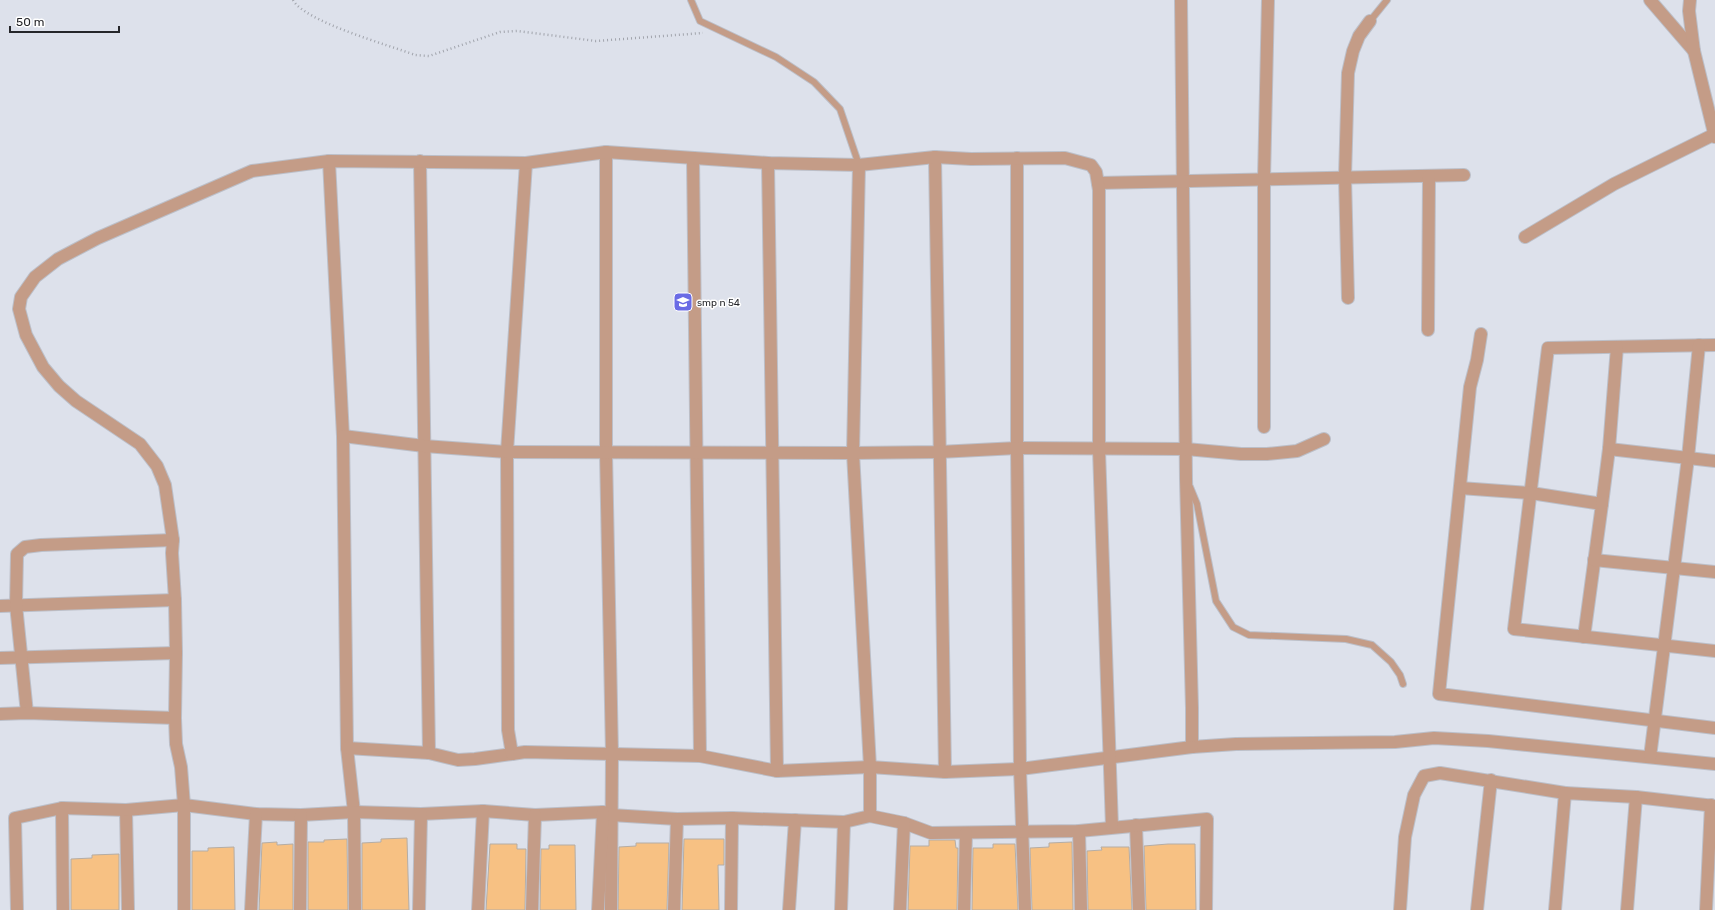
<svg xmlns="http://www.w3.org/2000/svg" width="1715" height="910" font-family="Rubik,sans-serif">
<style>
.building{fill:#f7c183;stroke:#b5ada5}
.lines{fill:none;stroke-linecap:round;stroke-linejoin:round}
.service-casing{stroke:#bcbfc8;stroke-width:8}
.minor-casing{stroke:#bcbfc8;stroke-width:14}
.path{stroke:#a1a4ac;stroke-width:2.5;stroke-dasharray:1 3;stroke-linecap:butt}
.service{stroke:#c49c87;stroke-width:6}
.minor{stroke:#c49c87;stroke-width:12}
.labels{text-anchor:middle;stroke-width:3;stroke-linejoin:round;paint-order:stroke}
.poi-label{font-size:10px;fill:#25262a;stroke:#fff;text-anchor:start}
</style>
<rect width="100%" height="100%" fill="#dde1eb"/>
<g class="building">
<polygon points="407,838 409,910 362,910 362,843 381,842 381,839"/>
<polygon points="347,839 348,910 308,910 308,842 324,842 324,840"/>
<polygon points="684,839 724,839 724,865 718,865 719,910 682,910"/>
<polygon points="929,840 955,840 956,848 958,848 957,910 908,910 910,846 929,846"/>
<polygon points="277,842 277,845 293,844 293,910 259,910 262,843"/>
<polygon points="1072,842 1073,910 1032,910 1030,848 1049,847 1049,843"/>
<polygon points="636,843 669,843 667,910 618,910 619,847 636,846"/>
<polygon points="490,844 517,844 517,849 526,849 525,910 486,910"/>
<polygon points="993,844 1015,844 1018,910 972,910 973,848 993,848"/>
<polygon points="1168,844 1195,844 1196,910 1146,910 1144,846"/>
<polygon points="549,845 575,845 576,910 540,910 541,849 549,849"/>
<polygon points="234,847 235,910 192,910 192,851 208,851 208,848"/>
<polygon points="1101,847 1129,847 1132,910 1088,910 1087,851 1102,850"/>
<polygon points="119,854 119,910 71,910 71,859 92,858 92,855"/>
</g>
<g class="lines">
<g class="service-casing">
<g id="service">
<polyline points="691,0 700,21 776,57 814,82 840,109 859,165"/>
<polyline points="1370,21 1387,0"/>
<polyline points="1190,487 1197,504 1216,601 1233,627 1249,635 1346,639 1372,645 1391,662 1400,675 1403,684"/>
</g>
</g>
<g class="minor-casing">
<g id="minor">
<polyline points="1181,0 1186,479 1192,708 1192,747 1236,744 1395,742 1434,738 1488,741 1715,764"/>
<polyline points="1650,0 1694,51"/>
<polyline points="1690,0 1689,11 1694,51 1715,137"/>
<polyline points="606,152 606,453 612,754 611,910"/>
<polyline points="935,157 945,772"/>
<polyline points="693,158 700,756"/>
<polyline points="1017,158 1017,448 1020,769 1025,910"/>
<polyline points="329,161 343,436 347,748 354,812 355,910"/>
<polyline points="420,161 429,753 458,760 475,759 512,754"/>
<polyline points="526,163 507,452 508,730 512,754 525,752 700,756 777,771 870,767 945,772 1020,769 1192,747"/>
<polyline points="768,163 777,771"/>
<polyline points="859,165 853,453 870,767 870,816"/>
<polyline points="1098,183 1464,175"/>
<polyline points="1525,237 1614,184 1713,135"/>
<polyline points="1348,298 1345,177 1348,73 1353,51 1359,36 1370,21"/>
<polyline points="1428,330 1429,176"/>
<polyline points="1481,334 1477,360 1470,387 1439,694 1715,728"/>
<polyline points="1715,345 1548,348 1514,629 1715,651"/>
<polyline points="1264,427 1264,179 1268,0"/>
<polyline points="343,436 424,446 507,452 853,453 939,452 1017,448 1186,449 1241,454 1267,454 1297,451 1324,439"/>
<polyline points="1609,449 1715,461"/>
<polyline points="1460,488 1531,493 1602,504 1584,637"/>
<polyline points="1602,504 1609,449 1617,347"/>
<polyline points="1594,560 1715,572"/>
<polyline points="0,606 175,600"/>
<polyline points="0,658 176,653"/>
<polyline points="27,713 16,605 17,554 25,547 41,545 173,540"/>
<polyline points="0,714 27,713 175,718"/>
<polyline points="347,748 429,753"/>
<polyline points="1650,757 1688,458 1699,345"/>
<polyline points="62,808 63,910"/>
<polyline points="126,810 128,910"/>
<polyline points="1136,825 1139,910"/>
<polyline points="1079,831 1081,910"/>
<polyline points="17,910 15,818 62,808 126,810 184,805 256,814 301,815 354,812 421,814 483,811 535,815 603,812 611,815 677,819 732,818 844,822 870,816 904,823 931,833 1079,831 1207,819 1206,910"/>
<polyline points="184,910 184,805 181,767 176,744 175,718 176,653 175,600 172,553 173,540 165,485 157,466 140,444 76,401 59,386 43,367 26,335 19,309 21,297 35,277 58,259 98,238 252,171 329,161 526,163 606,152 768,163 859,165 935,157 971,159 1065,158 1091,165 1096,172 1099,190 1099,450 1112,827"/>
<polyline points="251,910 256,814"/>
<polyline points="300,910 301,815"/>
<polyline points="419,910 421,814"/>
<polyline points="478,910 483,811"/>
<polyline points="532,910 535,815"/>
<polyline points="598,910 603,812"/>
<polyline points="674,910 677,819"/>
<polyline points="731,910 732,818"/>
<polyline points="789,910 795,820"/>
<polyline points="841,910 844,822"/>
<polyline points="900,910 904,823"/>
<polyline points="964,910 966,833"/>
<polyline points="1400,910 1405,837 1414,795 1424,776 1440,773 1565,793"/>
<polyline points="1477,910 1491,780"/>
<polyline points="1555,910 1565,793 1636,797 1715,806"/>
<polyline points="1627,910 1636,797"/>
<polyline points="1706,910 1711,805"/>
</g>
</g>
<path class="path" d="M 293,0 C 305,22 389,45 415,55 L 429,56 L 500,32 L 517,31 L 596,41 L 703,33"/>
<use href="#service" class="service"/>
<use href="#minor" class="minor"/>
</g>
<defs>
<g id="school-square" transform="scale(1)"><rect x="-9" y="-9" width="18" height="18" rx="4" fill="#6a6be5" stroke="#fff"/><path d="M0-5L7-2L0 1L-7-2ZM-4 1L0 2.5L4 1V4Q0 6-4 4Z" fill="#fff"/></g>
</defs>
<g fill-rule="evenodd">
<use href="#school-square" x="683" y="302"/>
</g>
<g class="labels">
<g class="poi-label">
<text x="697" y="306">smp n 54</text>
</g>
</g>
<path d="M10 26v6h109v-6" fill="none" stroke="#25262a" stroke-width="2"/>
<text x="16" y="26" font-size="12" fill="#25262a" stroke="#ffffff" stroke-width="3" paint-order="stroke">50 m</text>
</svg>
